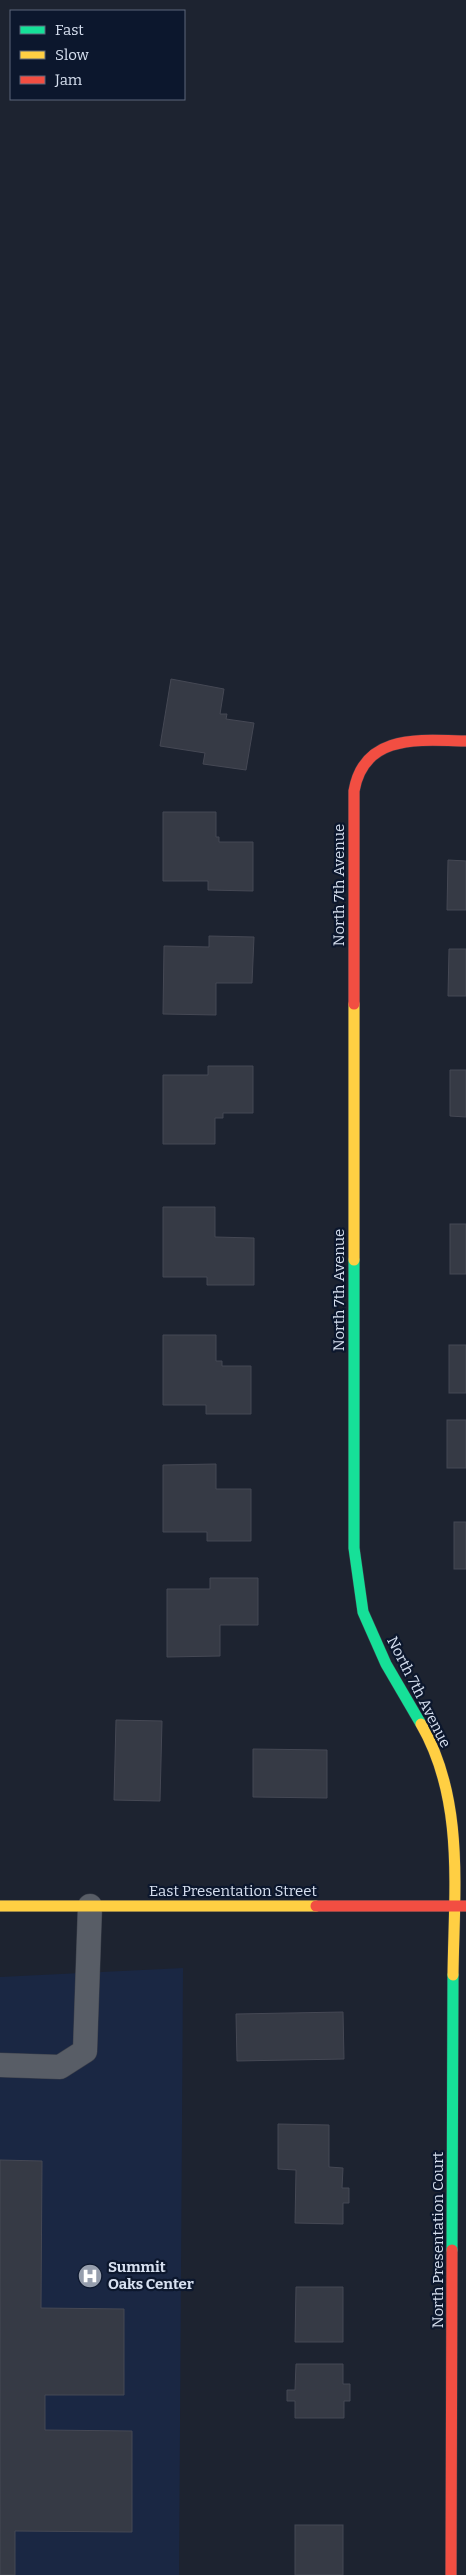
<svg xmlns="http://www.w3.org/2000/svg" width="466" height="2575" font-family="Bitter,serif">
<style>
.built{fill:#1a2743}
.building{fill:#363a45;stroke:#454854}
.lines{fill:none;stroke-linecap:round;stroke-linejoin:round}
.lane-casing{stroke:#3b3f4a;stroke-width:25}
.fast-casing{stroke:#3b3f4a;stroke-width:12}
.slow-casing{stroke:#3b3f4a;stroke-width:12}
.jam-casing{stroke:#3b3f4a;stroke-width:12}
.lane{stroke:#585d66;stroke-width:24}
.fast{stroke:#16e098;stroke-width:11}
.slow{stroke:#ffcf43;stroke-width:11}
.jam{stroke:#f24e42;stroke-width:11}
.labels{text-anchor:middle;stroke-width:4.5;stroke-linejoin:round;paint-order:stroke}
.street-label{font-size:15px;fill:#d7e0f0;stroke:#0c172d}
.poi-label{font-size:15px;font-weight:bold;fill:#d7e0f0;stroke:#0c172d;text-anchor:start}
</style>
<rect width="100%" height="100%" fill="#1d2330"/>
<polygon class="built" points="183,1968 179,2575 0,2575 0,1977"/>
<g class="building">
<polygon points="171,679 224,689 220,714 227,714 226,719 254,723 246,770 203,764 205,753 160,746"/>
<polygon points="163,812 216,812 216,837 219,837 219,842 253,842 253,891 208,890 208,881 163,881"/>
<polygon points="448,860 466,861 466,910 447,910"/>
<polygon points="209,936 254,937 252,983 216,983 216,1015 163,1014 164,946 209,947"/>
<polygon points="449,949 466,949 466,996 448,996"/>
<polygon points="208,1066 253,1066 253,1113 223,1113 223,1118 215,1118 215,1144 163,1144 163,1075 208,1075"/>
<polygon points="450,1070 466,1070 466,1117 450,1116"/>
<polygon points="163,1207 215,1207 215,1237 254,1238 254,1285 207,1285 207,1277 163,1277"/>
<rect x="450" y="1224" width="16" height="50"/>
<polygon points="163,1335 216,1335 216,1361 222,1361 222,1366 251,1366 251,1414 206,1414 206,1405 163,1405"/>
<rect x="449" y="1345" width="17" height="48"/>
<rect x="447" y="1420" width="19" height="48"/>
<polygon points="216,1464 216,1489 251,1489 251,1541 207,1541 207,1532 163,1532 163,1465"/>
<rect x="454" y="1522" width="12" height="47"/>
<polygon points="210,1578 258,1578 258,1625 220,1625 220,1656 167,1657 167,1589 210,1589"/>
<polygon points="116,1720 162,1721 160,1801 114,1800"/>
<polygon points="253,1749 327,1750 327,1798 253,1797"/>
<polygon points="343,2012 344,2059 237,2061 236,2014"/>
<polygon points="278,2124 329,2125 329,2167 343,2168 342,2188 349,2188 349,2203 343,2203 343,2224 295,2223 296,2170 278,2169"/>
<polygon points="0,2160 42,2161 41,2308 124,2309 124,2395 45,2395 45,2430 132,2431 132,2532 15,2531 15,2575 0,2575"/>
<polygon points="296,2287 343,2287 343,2342 295,2342"/>
<polygon points="296,2364 343,2364 343,2384 350,2384 350,2401 344,2401 344,2418 295,2418 295,2401 287,2401 287,2390 295,2390"/>
<rect x="295" y="2525" width="48" height="50"/>
</g>
<g class="lines">
<g class="lane-casing">
<polyline id="lane" points="0,2065 60,2067 85,2051 90,1906"/>
</g>
<g class="fast-casing">
<g id="fast">
<polyline points="354,1260 354,1548 363,1612 386,1664 421,1724"/>
<polyline points="452,2250 453,1975"/>
</g>
</g>
<g class="slow-casing">
<g id="slow">
<polyline points="354,1004 354,1260"/>
<path d="M 421,1724 C 465,1800 454,1891 453,1975"/>
<polyline points="0,1906 316,1906"/>
</g>
</g>
<g class="jam-casing">
<g id="jam">
<path d="M 354,1004 L 354,791 C 364,733 420,740 466,741"/>
<polyline points="316,1906 466,1906"/>
<polyline points="451,2575 452,2250"/>
</g>
</g>
<use href="#lane" class="lane"/>
<use href="#fast" class="fast"/>
<use href="#slow" class="slow"/>
<use href="#jam" class="jam"/>
</g>
<defs>
<g id="hospital-disc" transform="scale(1.25)"><circle r="9.5" fill="#969ead" stroke="#0c172d"/><path d="M-5-5h3v3.5h4V-5h3V5h-3V1.5h-4V5h-3Z" fill="#fff"/></g>
</defs>
<g fill-rule="evenodd">
<use href="#hospital-disc" x="90" y="2276"/>
</g>
<g class="labels">
<g class="street-label">
<text transform="translate(339 885) rotate(-90)" y="5">North 7th Avenue</text>
<text transform="translate(339 1290) rotate(-90)" y="5">North 7th Avenue</text>
<text transform="translate(419 1692) rotate(63)" y="5">North 7th Avenue</text>
<text x="233" y="1896">East Presentation Street</text>
<text transform="translate(438 2240) rotate(-90)" y="5">North Presentation Court</text>
</g>
<g class="poi-label">
<text x="108" y="2272">Summit<tspan x="108" dy="17">Oaks Center</tspan></text>
</g>
</g>
<rect x="10" y="10" width="175" height="90" fill="#0c172d" stroke="#5d677b"/>
<rect x="20" y="26" width="25" height="8" fill="#16e098" stroke="#5d677b"/>
<text x="55" y="35" font-size="15" fill="#d7e0f0">Fast</text>
<rect x="20" y="51" width="25" height="8" fill="#ffcf43" stroke="#5d677b"/>
<text x="55" y="60" font-size="15" fill="#d7e0f0">Slow</text>
<rect x="20" y="76" width="25" height="8" fill="#f24e42" stroke="#5d677b"/>
<text x="55" y="85" font-size="15" fill="#d7e0f0">Jam</text>
</svg>
